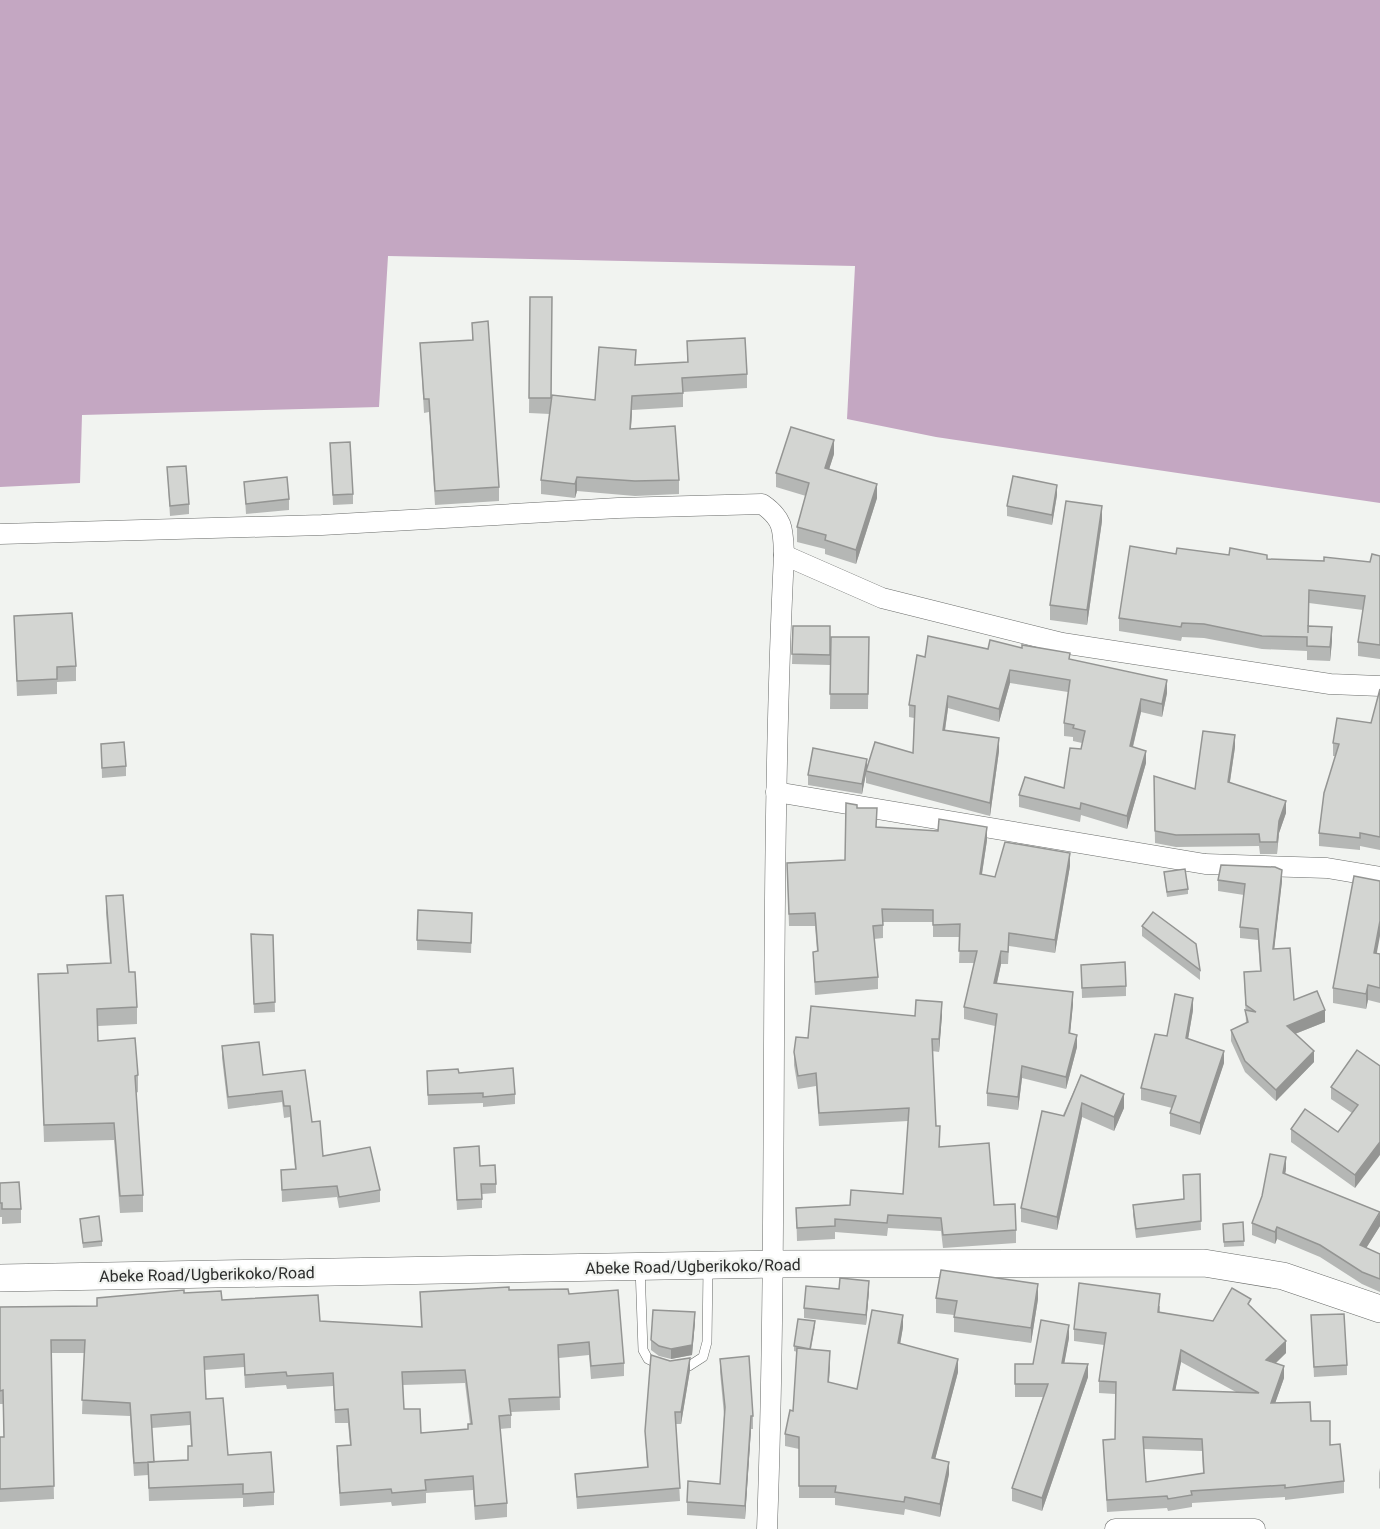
<svg xmlns="http://www.w3.org/2000/svg" width="1380" height="1529" font-family="Roboto,sans-serif">
<style>
.forest{fill:#c4a7c2}
.lines{fill:none;stroke-linecap:round;stroke-linejoin:round}
.lane-casing{stroke:#6a6c6a;stroke-width:10}
.street-casing{stroke:#6a6c6a;stroke-width:21}
.secondary-casing{stroke:#6a6c6a;stroke-width:28}
.lane{stroke:#fff;stroke-width:9}
.street{stroke:#fff;stroke-width:20}
.secondary{stroke:#fff;stroke-width:27}
.wall{fill:#b5b7b5;fill-rule:evenodd}
.shaded-wall{fill:#949593}
.building{fill:#d3d5d2;stroke:#949593;stroke-width:1.5;fill-rule:evenodd}
.labels{text-anchor:middle;stroke-width:4.5;stroke-linejoin:round;paint-order:stroke}
.street-label{font-size:16px;fill:#2c2d2c;stroke:#f1f3f0}
</style>
<rect width="100%" height="100%" fill="#f1f3f0"/>
<polygon class="forest" points="0,0 1380,0 1380,503 936,437 847,419 855,266 388,256 379,407 82,415 80,483 0,487"/>
<g class="lines">
<g class="lane-casing">
<g id="lane">
<polyline points="640,1267 643,1350 648,1359 660,1365"/>
<polyline points="680,1366 689,1366 703,1357 707,1342 708,1268"/>
</g>
</g>
<g class="street-casing">
<g id="street">
<path d="M 0,534 L 322,525 L 618,508 L 762,504 C 784,519 783,530 784,555 C 768,880 779,1205 767,1529"/>
<polyline points="784,555 882,598 1062,643 1330,684 1380,686"/>
<polyline points="776,792 1205,864 1327,868 1380,877"/>
<polyline points="1115,1529 1255,1529"/>
</g>
</g>
<g class="secondary-casing">
<polyline id="secondary" points="0,1278 773,1264 1204,1263 1283,1276 1380,1309"/>
</g>
<use href="#lane" class="lane"/>
<use href="#street" class="street"/>
<use href="#secondary" class="secondary"/>
</g>
<g class="wall">
<polygon points="530,297 552,297 551,406 595,400 636,365 687,362 687,341 747,374 747,388 683,392 683,407 632,410 631,429 679,480 679,494 635,496 577,491 575,498 541,494 541,480 550,414 529,413"/>
<polygon points="472,323 499,487 499,501 435,505 429,412 424,413 420,343 472,340"/>
<polygon points="330,443 353,494 353,504 333,505"/>
<polygon points="834,454 829,469 877,498 856,564 825,554 825,549 797,542 797,527 806,496 776,487 776,473"/>
<polygon points="167,467 189,504 189,514 170,516"/>
<polygon points="244,482 289,499 289,510 246,514"/>
<polygon points="1057,495 1052,525 1007,516 1007,506"/>
<polygon points="1102,521 1087,625 1050,620 1050,605"/>
<polygon points="1176,554 1229,555 1267,559 1370,562 1380,556 1380,659 1358,656 1358,642 1363,610 1309,603 1308,626 1332,641 1330,661 1307,660 1307,651 1262,649 1204,638 1182,637 1181,641 1119,631 1119,618"/>
<polygon points="14,616 76,666 76,681 57,682 57,694 17,696"/>
<polygon points="793,626 830,626 830,665 792,664"/>
<polygon points="831,637 869,637 868,709 830,709"/>
<polygon points="988,649 1070,660 1167,693 1162,717 1141,712 1133,747 1146,763 1127,829 1081,815 1080,822 1019,807 1019,795 1064,788 1081,749 1082,743 1073,741 1073,737 1064,736 1064,723 1068,692 1010,683 999,722 948,708 945,731 999,751 990,816 866,783 866,773 862,794 808,785 808,775 867,768 913,753 914,718 909,717 909,705 925,657"/>
<polygon points="1380,689 1380,850 1360,846 1360,850 1319,846 1319,833 1336,756 1333,756 1333,743 1371,723"/>
<polygon points="101,744 126,766 126,776 102,778"/>
<polygon points="1235,747 1230,782 1286,813 1279,833 1277,854 1260,854 1259,846 1176,847 1155,843 1154,776 1195,789"/>
<polygon points="857,808 877,827 987,840 982,874 995,877 1070,866 1055,953 1009,946 1008,964 1001,964 997,983 1073,1004 1070,1033 1077,1047 1066,1089 1022,1078 1018,1110 987,1106 987,1093 995,1026 964,1019 964,1007 974,963 959,963 960,937 933,937 933,922 883,922 883,938 874,939 878,977 878,989 815,995 813,952 817,951 815,926 789,926 787,863 845,860"/>
<polygon points="1164,872 1188,889 1188,894 1167,897"/>
<polygon points="1218,880 1282,881 1274,949 1294,1000 1325,1022 1295,1034 1314,1062 1276,1101 1245,1072 1231,1041 1231,1030 1246,1023 1244,972 1260,971 1258,940 1240,938 1240,927 1244,895 1218,891"/>
<polygon points="106,896 129,972 137,1007 137,1024 98,1026 98,1041 138,1075 138,1092 136,1093 143,1195 143,1212 120,1213 114,1140 44,1142 38,974 67,973 110,963 106,913"/>
<polygon points="472,923 471,953 417,950 417,940"/>
<polygon points="1142,926 1200,970 1200,980 1142,936"/>
<polygon points="251,934 273,935 275,1012 254,1013"/>
<polygon points="1380,954 1380,1003 1368,1000 1366,1009 1333,1003 1333,988"/>
<polygon points="1081,965 1126,986 1126,996 1082,998"/>
<polygon points="1193,1010 1188,1039 1224,1063 1200,1135 1170,1126 1170,1113 1172,1108 1141,1100 1141,1088 1167,1036"/>
<polygon points="942,1015 939,1052 932,1051 936,1126 940,1139 940,1147 994,1205 1016,1230 1016,1243 943,1248 941,1231 888,1228 887,1236 835,1232 835,1239 797,1241 796,1208 850,1205 903,1194 908,1121 819,1126 816,1086 798,1089 794,1065 794,1052 808,1038 915,1016"/>
<polygon points="222,1046 263,1075 305,1070 312,1122 323,1156 380,1190 380,1202 339,1208 337,1197 282,1202 281,1170 295,1169 290,1117 284,1118 282,1102 228,1109 222,1058"/>
<polygon points="1380,1066 1355,1188 1291,1142 1291,1129 1338,1132 1352,1113 1331,1099 1331,1087"/>
<polygon points="427,1071 459,1073 515,1094 515,1104 483,1107 483,1103 428,1105"/>
<polygon points="1081,1075 1124,1108 1114,1131 1082,1117 1057,1230 1021,1222 1021,1208"/>
<polygon points="454,1148 480,1166 496,1184 496,1193 482,1194 482,1208 457,1210"/>
<polygon points="1286,1169 1285,1174 1380,1226 1366,1248 1380,1254 1380,1292 1362,1284 1320,1257 1277,1239 1275,1244 1252,1235 1252,1223"/>
<polygon points="1200,1174 1201,1230 1136,1238 1133,1215 1133,1205 1183,1199"/>
<polygon points="0,1183 21,1209 21,1223 2,1224 2,1217 0,1217"/>
<polygon points="80,1219 102,1241 102,1246 83,1248"/>
<polygon points="1243,1222 1244,1246 1224,1247 1223,1224"/>
<polygon points="839,1289 869,1291 866,1325 804,1318 804,1308"/>
<path d="M 509,1290 L 569,1294 L 624,1363 L 624,1376 L 591,1379 L 589,1355 L 559,1358 L 560,1410 L 511,1412 L 511,1428 L 500,1429 L 507,1503 L 507,1517 L 475,1520 L 473,1490 L 426,1493 L 426,1503 L 392,1506 L 391,1502 L 340,1506 L 337,1459 L 337,1446 L 350,1445 L 348,1423 L 335,1423 L 333,1386 L 287,1389 L 286,1385 L 245,1388 L 244,1367 L 204,1370 L 206,1399 L 228,1455 L 274,1492 L 274,1505 L 243,1507 L 243,1498 L 149,1501 L 148,1475 L 134,1476 L 130,1416 L 82,1414 L 84,1353 L 51,1353 L 54,1499 L 0,1502 L 0,1437 L 4,1437 L 3,1404 L 0,1404 L 0,1307 L 97,1306 L 97,1298 L 184,1293 L 320,1321 L 421,1327 L 420,1292 ZM 465,1383 L 470,1424 L 468,1424 L 468,1429 L 421,1433 L 404,1409 L 403,1385 ZM 190,1425 L 191,1446 L 188,1446 L 188,1460 L 154,1462 L 152,1428 Z"/>
<polygon points="936,1298 1038,1299 1031,1343 954,1332 954,1315 936,1313"/>
<path d="M 1160,1306 L 1160,1312 L 1213,1321 L 1251,1306 L 1286,1353 L 1275,1364 L 1284,1378 L 1275,1403 L 1311,1421 L 1330,1445 L 1344,1481 L 1344,1493 L 1285,1500 L 1285,1497 L 1192,1503 L 1192,1507 L 1168,1511 L 1167,1508 L 1107,1512 L 1103,1440 L 1115,1439 L 1115,1394 L 1099,1393 L 1099,1381 L 1104,1345 L 1074,1341 L 1074,1329 ZM 1181,1362 L 1236,1392 L 1175,1390 ZM 1144,1449 L 1202,1451 L 1203,1473 L 1146,1482 Z"/>
<polygon points="1311,1315 1347,1365 1347,1375 1314,1377"/>
<polygon points="695,1322 692,1355 671,1359 659,1356 651,1350 651,1340"/>
<polygon points="815,1326 811,1349 830,1363 829,1383 857,1389 903,1327 900,1344 958,1372 935,1459 949,1474 940,1517 905,1509 904,1515 835,1505 835,1498 799,1498 799,1449 785,1446 785,1434 793,1411 797,1352 794,1351 794,1346"/>
<polygon points="1069,1338 1064,1363 1088,1377 1042,1511 1012,1501 1012,1488 1043,1397 1015,1397 1015,1364 1033,1364"/>
<polygon points="720,1359 753,1416 753,1429 751,1429 745,1519 687,1515 687,1502 720,1484 724,1415 720,1372"/>
<polygon points="690,1370 681,1424 676,1424 680,1501 577,1509 575,1474 647,1467 645,1431"/>
<polygon points="1380,1468 1380,1489 1379,1488 1379,1473"/>
</g>
<g class="shaded-wall">
<polygon points="632,396 632,410 630,443 630,429"/>
<polygon points="834,440 834,454 825,482 825,468"/>
<polygon points="577,477 577,491 575,498 575,484"/>
<polygon points="877,484 877,498 856,564 856,550"/>
<polygon points="1057,485 1057,495 1052,525 1052,515"/>
<polygon points="1102,506 1102,521 1087,625 1087,610"/>
<polygon points="1332,627 1332,641 1330,661 1330,647"/>
<polygon points="1010,670 1010,683 999,722 999,709"/>
<polygon points="1167,680 1167,693 1162,717 1162,704"/>
<polygon points="948,696 948,708 943,743 943,730"/>
<polygon points="1141,699 1141,712 1130,758 1130,746"/>
<polygon points="1235,735 1235,747 1228,794 1228,782"/>
<polygon points="999,738 999,751 990,816 990,803"/>
<polygon points="1146,751 1146,763 1127,829 1127,816"/>
<polygon points="867,759 867,769 862,794 862,784"/>
<polygon points="1286,801 1286,813 1279,833 1277,854 1279,821"/>
<polygon points="987,827 987,840 980,886 980,874"/>
<polygon points="1070,853 1070,866 1055,953 1055,940"/>
<polygon points="1282,870 1282,881 1273,960 1273,949"/>
<polygon points="1380,921 1380,936 1374,968 1374,953"/>
<polygon points="1001,951 1001,964 994,996 994,983"/>
<polygon points="1368,985 1368,1000 1366,1009 1366,994"/>
<polygon points="1073,992 1073,1004 1069,1045 1069,1033"/>
<polygon points="1193,998 1193,1010 1186,1051 1186,1038"/>
<polygon points="942,1002 942,1015 939,1052 939,1039"/>
<polygon points="1325,1010 1325,1022 1287,1037 1287,1026"/>
<polygon points="1077,1035 1077,1047 1066,1089 1066,1077"/>
<polygon points="1224,1051 1224,1063 1200,1135 1200,1123"/>
<polygon points="1314,1051 1314,1062 1276,1101 1276,1090"/>
<polygon points="1022,1066 1022,1078 1018,1110 1018,1097"/>
<polygon points="1124,1094 1124,1108 1114,1131 1114,1117"/>
<polygon points="1082,1103 1082,1117 1057,1230 1057,1217"/>
<polygon points="1380,1142 1380,1155 1355,1188 1355,1175"/>
<polygon points="1286,1157 1286,1169 1283,1185 1283,1173"/>
<polygon points="1380,1213 1380,1226 1360,1258 1360,1245"/>
<polygon points="1277,1227 1277,1239 1275,1244 1275,1232"/>
<polygon points="869,1281 869,1291 866,1325 866,1315"/>
<polygon points="1038,1284 1038,1299 1031,1343 1031,1328"/>
<polygon points="695,1312 695,1322 692,1355 671,1359 671,1349"/>
<polygon points="903,1315 903,1327 898,1356 898,1343"/>
<polygon points="1069,1325 1069,1338 1062,1376 1062,1363"/>
<polygon points="1286,1341 1286,1353 1266,1372 1266,1360"/>
<polygon points="1181,1350 1181,1362 1173,1402 1173,1390"/>
<polygon points="830,1351 830,1363 828,1395 828,1382"/>
<polygon points="690,1358 690,1370 681,1424 681,1412"/>
<polygon points="958,1359 958,1372 932,1471 932,1458"/>
<polygon points="1088,1364 1088,1377 1042,1511 1042,1498"/>
<polygon points="1284,1366 1284,1378 1271,1415 1271,1403"/>
<polygon points="751,1416 751,1429 745,1519 745,1506"/>
<polygon points="949,1462 949,1474 940,1517 940,1504"/>
</g>
<g class="building">
<polygon points="530,297 552,297 551,398 529,398"/>
<polygon points="488,321 499,487 435,491 429,399 424,399 420,343 473,340 472,323"/>
<polygon points="745,338 747,374 682,378 683,393 632,396 630,429 675,426 679,480 635,481 577,477 575,484 541,480 552,395 595,400 599,347 636,350 635,365 688,362 687,341"/>
<polygon points="791,427 834,440 825,468 877,484 856,550 825,540 826,535 797,527 809,483 776,473"/>
<polygon points="350,442 353,494 333,495 330,443"/>
<polygon points="186,466 189,504 170,506 167,467"/>
<polygon points="1013,476 1057,485 1052,515 1007,506"/>
<polygon points="287,477 289,499 246,504 244,482"/>
<polygon points="1066,501 1102,506 1087,610 1050,605"/>
<polygon points="1130,546 1176,554 1177,548 1229,555 1230,548 1267,555 1267,559 1324,561 1324,557 1370,562 1372,554 1380,556 1380,645 1358,642 1365,596 1309,590 1308,633 1308,626 1332,627 1330,647 1307,646 1307,637 1262,636 1204,624 1182,623 1181,627 1119,618"/>
<polygon points="72,613 76,666 57,667 57,679 17,681 14,616"/>
<polygon points="793,626 830,626 830,655 792,654"/>
<polygon points="928,636 988,649 990,640 1022,648 1022,645 1070,653 1069,659 1167,680 1162,704 1141,699 1130,746 1146,751 1127,816 1081,803 1080,809 1019,795 1025,777 1064,788 1070,748 1081,749 1085,731 1073,728 1074,725 1064,723 1070,680 1010,670 999,709 948,696 943,730 999,738 990,803 866,771 875,742 913,753 915,706 909,705 917,655 925,657"/>
<polygon points="831,637 869,637 868,694 830,694"/>
<polygon points="1380,689 1380,837 1360,833 1360,838 1319,833 1324,793 1339,744 1333,743 1337,718 1371,723"/>
<polygon points="1203,731 1235,735 1228,782 1286,801 1279,821 1277,842 1260,842 1259,834 1176,835 1155,831 1154,776 1195,789"/>
<polygon points="124,742 126,766 102,768 101,744"/>
<polygon points="813,748 867,759 862,784 808,775"/>
<polygon points="846,803 857,805 857,808 877,808 876,827 938,831 939,819 987,827 980,874 995,877 1005,842 1070,853 1055,940 1009,933 1008,952 1001,951 994,983 1073,992 1069,1033 1077,1035 1066,1077 1022,1066 1018,1097 987,1093 997,1014 964,1007 977,951 959,951 960,924 933,925 933,910 882,909 883,925 873,926 878,977 815,982 813,952 818,951 815,913 789,914 787,863 845,860"/>
<polygon points="1221,865 1275,867 1282,870 1273,949 1290,948 1294,1000 1317,991 1325,1010 1287,1026 1314,1051 1276,1090 1245,1061 1231,1030 1248,1022 1245,1010 1256,1012 1246,1005 1244,972 1261,971 1258,929 1240,927 1245,884 1218,880"/>
<polygon points="1185,869 1188,889 1167,892 1164,872"/>
<polygon points="1354,876 1380,881 1380,921 1374,953 1380,954 1380,988 1368,985 1366,994 1333,988"/>
<polygon points="123,895 129,972 135,972 137,1007 97,1009 98,1041 135,1038 138,1075 135,1076 143,1195 120,1196 114,1123 44,1125 38,974 68,973 67,965 111,963 106,896"/>
<polygon points="418,910 472,913 471,943 417,940"/>
<polygon points="1153,912 1196,944 1200,970 1142,926"/>
<polygon points="251,934 273,935 275,1002 254,1004"/>
<polygon points="1125,962 1126,986 1082,988 1081,965"/>
<polygon points="1175,994 1193,998 1186,1038 1224,1051 1200,1123 1170,1113 1176,1096 1141,1088 1155,1034 1167,1036"/>
<polygon points="916,1000 942,1002 939,1039 932,1039 936,1126 940,1126 939,1147 989,1143 994,1205 1015,1204 1016,1230 943,1235 941,1218 888,1215 887,1223 835,1219 835,1226 797,1228 796,1208 850,1205 851,1190 903,1194 909,1108 819,1113 816,1073 798,1076 794,1052 796,1037 808,1038 811,1006 915,1016"/>
<polygon points="259,1042 263,1075 305,1070 312,1122 320,1121 323,1156 370,1147 380,1190 339,1197 337,1186 282,1190 281,1170 296,1169 290,1106 284,1106 282,1091 228,1097 222,1046"/>
<polygon points="1357,1050 1380,1066 1380,1142 1355,1175 1291,1129 1305,1109 1338,1132 1358,1105 1331,1087"/>
<polygon points="513,1068 515,1094 483,1097 483,1093 428,1095 427,1071 458,1069 459,1073"/>
<polygon points="1081,1075 1124,1094 1114,1117 1082,1103 1057,1217 1021,1208 1042,1111 1064,1116"/>
<polygon points="479,1146 480,1166 495,1165 496,1184 481,1184 482,1199 457,1200 454,1148"/>
<polygon points="1270,1154 1286,1157 1283,1173 1380,1212 1360,1245 1380,1254 1380,1279 1362,1272 1320,1245 1277,1227 1275,1232 1252,1223 1262,1196"/>
<polygon points="1200,1174 1201,1221 1136,1229 1133,1205 1184,1199 1183,1175"/>
<polygon points="19,1182 21,1209 2,1209 2,1203 0,1203 0,1183"/>
<polygon points="99,1216 102,1241 83,1243 80,1219"/>
<polygon points="1243,1222 1244,1241 1224,1242 1223,1224"/>
<polygon points="941,1270 1038,1284 1031,1328 954,1317 957,1301 936,1298"/>
<polygon points="840,1278 869,1281 866,1315 804,1308 806,1286 839,1289"/>
<path d="M 1079,1283 L 1160,1294 L 1158,1312 L 1213,1321 L 1232,1288 L 1251,1299 L 1248,1304 L 1286,1341 L 1266,1360 L 1284,1366 L 1271,1403 L 1310,1402 L 1311,1421 L 1330,1421 L 1330,1445 L 1340,1444 L 1344,1481 L 1285,1488 L 1285,1485 L 1191,1491 L 1192,1495 L 1168,1499 L 1167,1496 L 1107,1500 L 1103,1440 L 1115,1439 L 1116,1382 L 1099,1381 L 1106,1333 L 1074,1329 ZM 1181,1350 L 1259,1393 L 1173,1390 ZM 1143,1437 L 1202,1439 L 1204,1473 L 1146,1482 Z"/>
<path d="M 509,1287 L 509,1290 L 568,1289 L 569,1294 L 618,1290 L 624,1363 L 591,1366 L 589,1342 L 558,1345 L 560,1397 L 509,1399 L 511,1415 L 499,1416 L 507,1503 L 475,1506 L 473,1476 L 425,1480 L 426,1490 L 392,1493 L 391,1489 L 340,1493 L 337,1446 L 351,1445 L 348,1409 L 335,1410 L 333,1373 L 287,1376 L 286,1372 L 245,1375 L 244,1354 L 204,1357 L 206,1399 L 223,1398 L 228,1455 L 271,1452 L 274,1492 L 243,1494 L 243,1484 L 149,1488 L 148,1462 L 188,1460 L 188,1446 L 192,1446 L 190,1412 L 151,1415 L 154,1462 L 134,1463 L 130,1403 L 82,1400 L 85,1340 L 51,1340 L 54,1486 L 0,1489 L 0,1437 L 4,1437 L 3,1390 L 0,1391 L 0,1307 L 97,1306 L 97,1298 L 184,1290 L 184,1293 L 221,1291 L 222,1300 L 318,1295 L 320,1321 L 422,1327 L 420,1292 ZM 465,1370 L 472,1424 L 468,1424 L 468,1429 L 421,1433 L 420,1409 L 404,1409 L 402,1372 Z"/>
<polygon points="653,1310 695,1312 692,1345 671,1349 659,1346 651,1340"/>
<polygon points="872,1310 903,1315 898,1343 958,1359 932,1458 949,1462 940,1504 905,1497 904,1502 835,1492 836,1486 799,1486 799,1437 785,1434 790,1410 793,1411 797,1348 830,1351 828,1382 857,1389"/>
<polygon points="1344,1314 1347,1365 1314,1367 1311,1315"/>
<polygon points="798,1319 815,1321 810,1349 794,1346"/>
<polygon points="1041,1320 1069,1325 1062,1363 1088,1364 1042,1498 1012,1488 1048,1384 1015,1384 1015,1364 1033,1364"/>
<polygon points="651,1355 670,1361 690,1358 681,1412 675,1412 680,1488 577,1497 575,1474 648,1467 645,1431"/>
<polygon points="749,1356 753,1416 751,1416 745,1506 687,1502 688,1481 720,1484 725,1407 720,1359"/>
</g>
<g class="labels">
<g class="street-label">
<text transform="translate(693 1266) rotate(-1)" y="6">Abeke Road/Ugberikoko/Road</text>
<text transform="translate(207 1274) rotate(-1)" y="6">Abeke Road/Ugberikoko/Road</text>
</g>
</g>
</svg>
